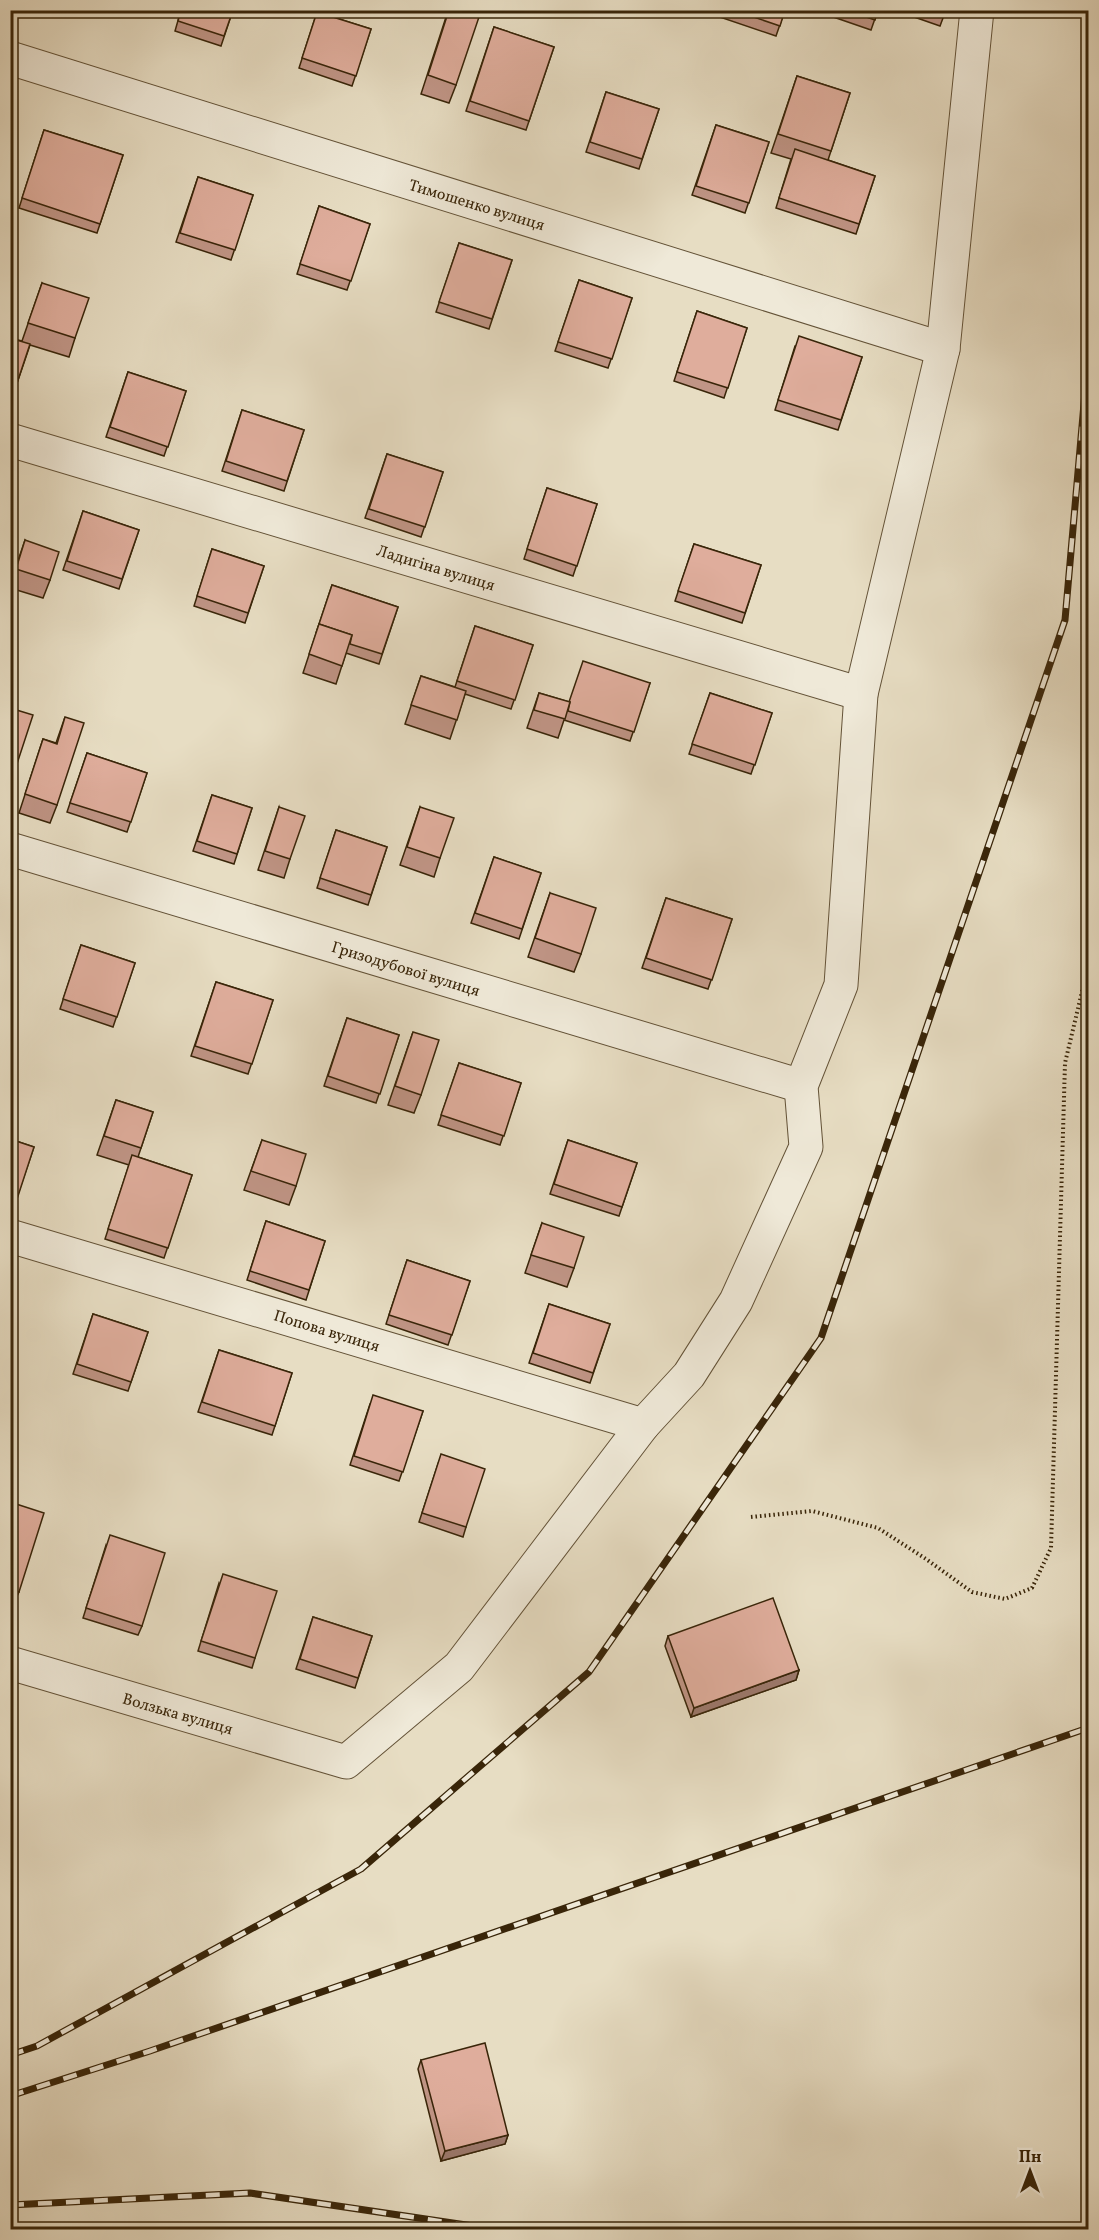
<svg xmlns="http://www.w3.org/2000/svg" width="1099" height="2240" font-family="Vollkorn,serif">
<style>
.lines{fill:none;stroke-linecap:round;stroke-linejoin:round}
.minor-casing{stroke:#645338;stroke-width:35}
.path{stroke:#392509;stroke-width:4;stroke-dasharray:1.5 3;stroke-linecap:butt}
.minor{stroke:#efe9d8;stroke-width:33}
.rail-casing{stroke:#392509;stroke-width:7}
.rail{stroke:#efe9d8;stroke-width:4.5;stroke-dasharray:14;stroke-linecap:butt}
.wall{fill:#c09586;stroke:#392509;stroke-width:1.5}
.shaded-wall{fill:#9c796d;stroke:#392509;stroke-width:1.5}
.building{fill:#dfad9c;stroke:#392509;stroke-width:1.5}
.labels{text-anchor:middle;stroke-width:4.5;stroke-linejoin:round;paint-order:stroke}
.street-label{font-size:16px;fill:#392509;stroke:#efe9d8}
</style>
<rect width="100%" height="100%" fill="#e7ddc3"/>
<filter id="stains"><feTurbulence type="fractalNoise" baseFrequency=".00333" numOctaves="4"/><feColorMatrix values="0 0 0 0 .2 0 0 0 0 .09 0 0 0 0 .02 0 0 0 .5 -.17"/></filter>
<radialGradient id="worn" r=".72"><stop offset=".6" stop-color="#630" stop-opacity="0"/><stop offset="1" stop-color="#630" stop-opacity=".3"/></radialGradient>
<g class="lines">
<g class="minor-casing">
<g id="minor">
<polyline points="10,58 943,349"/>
<polyline points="10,440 861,694"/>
<polyline points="10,849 801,1086"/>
<polyline points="10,1236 643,1425"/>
<polyline points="10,1663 346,1762 459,1667 643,1425 689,1375 736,1301 806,1147 801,1086 841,985 861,694 943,349 977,10"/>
</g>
</g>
<polyline class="path" points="751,1517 812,1511 878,1528 926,1559 972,1592 1005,1599 1032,1588 1051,1548 1065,1063 1085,979 1088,916"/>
<use href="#minor" class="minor"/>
<g class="rail-casing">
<g id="rail">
<polyline points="10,2055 37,2046 361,1869 589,1672 821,1338 1065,620 1088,358"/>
<polyline points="10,2096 150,2051 1088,1728"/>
<polyline points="10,2205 250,2193 500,2230"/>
</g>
</g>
<use href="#rail" class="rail"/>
</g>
<g class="wall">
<polygon points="101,10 118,10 116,15"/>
<polygon points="181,10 233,10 221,46 175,31"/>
<polygon points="438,10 458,10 456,85 449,103 421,94 447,14"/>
<polygon points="712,10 785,10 776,36 711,14"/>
<polygon points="813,10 878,10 871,30"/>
<polygon points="894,10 946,10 940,26"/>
<polygon points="317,12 371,29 352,86 299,68"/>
<polygon points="494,27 554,47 526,130 466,111"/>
<polygon points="797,76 850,93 828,160 875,176 856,234 776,208 791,159 771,153"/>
<polygon points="606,92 659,109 639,169 586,152"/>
<polygon points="716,125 769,142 745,213 692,195"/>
<polygon points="44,130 123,155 97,233 19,208"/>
<polygon points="198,177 253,195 231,260 176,242"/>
<polygon points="319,206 370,224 347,290 297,274"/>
<polygon points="459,243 512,260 489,329 436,312"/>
<polygon points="579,280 632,298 608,368 555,351"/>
<polygon points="42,283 75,338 69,357 30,345 10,404 10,338 22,341"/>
<polygon points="697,311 747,328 724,398 674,381"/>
<polygon points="795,346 862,357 838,430 775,410"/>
<polygon points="128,372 186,391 164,456 106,437"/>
<polygon points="242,410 304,430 284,491 222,471"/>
<polygon points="387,454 443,472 421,537 365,518"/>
<polygon points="547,488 597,504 573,576 524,559"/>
<polygon points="83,511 139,530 119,589 63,570"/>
<polygon points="25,540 50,580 43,598 10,588 10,584"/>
<polygon points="694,544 761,565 742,623 675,601"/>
<polygon points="212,549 264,566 245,623 194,606"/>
<polygon points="332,585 398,607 379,664 346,653 336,684 303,673"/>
<polygon points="475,626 533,645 511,709 465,694 450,739 405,724 421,676 455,687"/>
<polygon points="650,683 630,741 564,720 558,738 527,728 539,693 569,702"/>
<polygon points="710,693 772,713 751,774 689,754"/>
<polygon points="65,717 57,805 50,823 19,813 43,739 56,743"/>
<polygon points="87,753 147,773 127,832 67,812"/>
<polygon points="212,795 252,808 234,864 193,851"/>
<polygon points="279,807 290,859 284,878 258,870"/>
<polygon points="420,807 440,858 434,877 400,865"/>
<polygon points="336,830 387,847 368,905 317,888"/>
<polygon points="494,857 541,873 519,939 471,923"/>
<polygon points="550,893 581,954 574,972 528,957"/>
<polygon points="666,898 732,919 708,989 642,968"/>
<polygon points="81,945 135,963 113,1027 60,1009"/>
<polygon points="216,982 273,1000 248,1074 191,1056"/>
<polygon points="347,1018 399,1035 376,1103 324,1086"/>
<polygon points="413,1032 421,1095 414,1113 388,1105"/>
<polygon points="459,1063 521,1083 500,1145 438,1125"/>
<polygon points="116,1100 153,1112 138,1157 192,1175 164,1258 105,1239 129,1165 97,1155"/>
<polygon points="10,1139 34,1147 13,1209 10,1208"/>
<polygon points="262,1140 296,1186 289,1205 244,1190"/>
<polygon points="568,1140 637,1163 619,1216 550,1194"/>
<polygon points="266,1221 325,1241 306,1300 247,1280"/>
<polygon points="542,1223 574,1268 567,1287 525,1273"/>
<polygon points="407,1260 470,1281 448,1345 386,1324"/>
<polygon points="549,1304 610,1324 590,1383 529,1363"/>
<polygon points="93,1314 148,1332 128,1391 73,1374"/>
<polygon points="219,1350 292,1373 272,1435 198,1412"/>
<polygon points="370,1404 423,1411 399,1481 350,1465"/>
<polygon points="438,1464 466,1527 463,1537 419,1522"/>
<polygon points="10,1502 19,1592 15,1601 10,1600"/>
<polygon points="106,1545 142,1626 138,1635 83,1618"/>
<polygon points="219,1583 255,1658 252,1668 198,1651"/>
<polygon points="313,1617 372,1636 355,1688 296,1669"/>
<polygon points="668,1636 799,1670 796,1680 691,1717 665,1646"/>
<polygon points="421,2060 508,2135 505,2144 441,2161 418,2069"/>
</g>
<g class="shaded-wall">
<polygon points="799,1670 796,1680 691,1717 694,1708"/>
<polygon points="508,2135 505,2144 441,2161 445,2151"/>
</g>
<g class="building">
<polygon points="181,10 233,10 224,36 178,21"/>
<polygon points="449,10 458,10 479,17 456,85 428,75"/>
<polygon points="733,10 785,10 780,26"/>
<polygon points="846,10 878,10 875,20"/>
<polygon points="317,12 371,29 356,76 302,58"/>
<polygon points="494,27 554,47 529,121 470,101"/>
<polygon points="797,76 850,93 831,151 778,134"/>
<polygon points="606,92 659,109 642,159 590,142"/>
<polygon points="716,125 769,142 749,203 696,186"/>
<polygon points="44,130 123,155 100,224 22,198"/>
<polygon points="795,149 875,176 859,224 779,198"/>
<polygon points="198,177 253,195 235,250 180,233"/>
<polygon points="319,206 370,224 351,281 300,264"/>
<polygon points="459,243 512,260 492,319 439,302"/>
<polygon points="579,280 632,298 612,359 558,342"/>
<polygon points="42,283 89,298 75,338 28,323"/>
<polygon points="697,311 747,328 728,388 677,372"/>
<polygon points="799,336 862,357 841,420 778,400"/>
<polygon points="10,338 30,344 11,401 10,401"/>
<polygon points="128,372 186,391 168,447 110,427"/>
<polygon points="242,410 304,430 287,481 226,461"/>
<polygon points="387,454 443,472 425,527 369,509"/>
<polygon points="547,488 597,504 577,566 527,549"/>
<polygon points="83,511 139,530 122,579 67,561"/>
<polygon points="25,540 59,552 50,580 16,569"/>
<polygon points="694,544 761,565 745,613 678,591"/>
<polygon points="212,549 264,566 248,613 197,596"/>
<polygon points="332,585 398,607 382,654 350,644 352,635 319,624 316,633"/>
<polygon points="319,624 352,635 342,666 309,654"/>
<polygon points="475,626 533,645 515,700 457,681"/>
<polygon points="583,661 650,683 634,732 568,711 570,702 569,702"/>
<polygon points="421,676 466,691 457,720 411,705"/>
<polygon points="539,693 570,702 565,719 534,710"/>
<polygon points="710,693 772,713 755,765 692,744"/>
<polygon points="10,708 33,715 11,782 10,782"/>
<polygon points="65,717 84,723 57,805 25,794 43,739 57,744"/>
<polygon points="87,753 147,773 131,822 70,803"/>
<polygon points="212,795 252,808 237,854 197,841"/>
<polygon points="279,807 305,816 290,859 265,851"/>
<polygon points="420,807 454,818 440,858 407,847"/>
<polygon points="336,830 387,847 371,895 320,878"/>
<polygon points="494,857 541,873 522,929 475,913"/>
<polygon points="550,893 596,908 581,954 535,938"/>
<polygon points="666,898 732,919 712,980 646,958"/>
<polygon points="10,926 14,927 10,936"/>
<polygon points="81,945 135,963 117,1017 63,999"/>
<polygon points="216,982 273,1000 252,1064 195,1046"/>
<polygon points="347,1018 399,1035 380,1094 328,1076"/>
<polygon points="413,1032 439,1040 421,1095 395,1086"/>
<polygon points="459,1063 521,1083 504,1136 441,1115"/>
<polygon points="116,1100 153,1112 141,1148 104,1136"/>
<polygon points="10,1139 34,1147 17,1199 10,1197"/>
<polygon points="262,1140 306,1154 296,1186 251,1171"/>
<polygon points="568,1140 637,1163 622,1207 554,1184"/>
<polygon points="132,1155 192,1175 168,1248 108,1229"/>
<polygon points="266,1221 325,1241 309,1290 250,1271"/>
<polygon points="542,1223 584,1237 574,1268 531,1255"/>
<polygon points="407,1260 470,1281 452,1335 389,1315"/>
<polygon points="549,1304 610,1324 593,1373 533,1353"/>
<polygon points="93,1314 148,1332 131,1382 77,1364"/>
<polygon points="219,1350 292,1373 275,1426 202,1402"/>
<polygon points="373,1395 423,1411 403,1472 354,1456"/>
<polygon points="441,1454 485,1469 466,1527 422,1513"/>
<polygon points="10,1502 44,1513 19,1592 10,1589"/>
<polygon points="110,1535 165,1553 142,1626 86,1608"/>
<polygon points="223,1574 277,1591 255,1658 201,1641"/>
<polygon points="773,1598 799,1670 694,1708 668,1636"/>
<polygon points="313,1617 372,1636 358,1678 300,1659"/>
<polygon points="485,2043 508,2135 445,2151 421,2060"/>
</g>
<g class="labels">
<g class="street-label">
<text transform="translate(477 204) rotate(17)" y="6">Тимошенко вулиця</text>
<text transform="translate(436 567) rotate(17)" y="6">Ладигіна вулиця</text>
<text transform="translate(406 968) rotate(17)" y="6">Гризодубової вулиця</text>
<text transform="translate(327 1330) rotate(17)" y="6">Попова вулиця</text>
<text transform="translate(178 1713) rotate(16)" y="6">Волзька вулиця</text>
</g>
</g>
<rect width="1099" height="2240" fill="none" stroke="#e7ddc3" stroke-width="36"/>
<rect x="12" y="12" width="1075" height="2216" fill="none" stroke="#392509" stroke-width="3"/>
<rect x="18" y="18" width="1063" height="2204" fill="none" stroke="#392509" stroke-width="1.5"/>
<g transform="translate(1030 2171)" stroke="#efe9d8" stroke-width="4.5" paint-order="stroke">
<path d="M0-4.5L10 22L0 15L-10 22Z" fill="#392509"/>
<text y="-9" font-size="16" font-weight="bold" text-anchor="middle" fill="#392509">Пн</text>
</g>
<rect width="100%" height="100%" filter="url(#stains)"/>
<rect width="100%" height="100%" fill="url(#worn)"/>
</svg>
